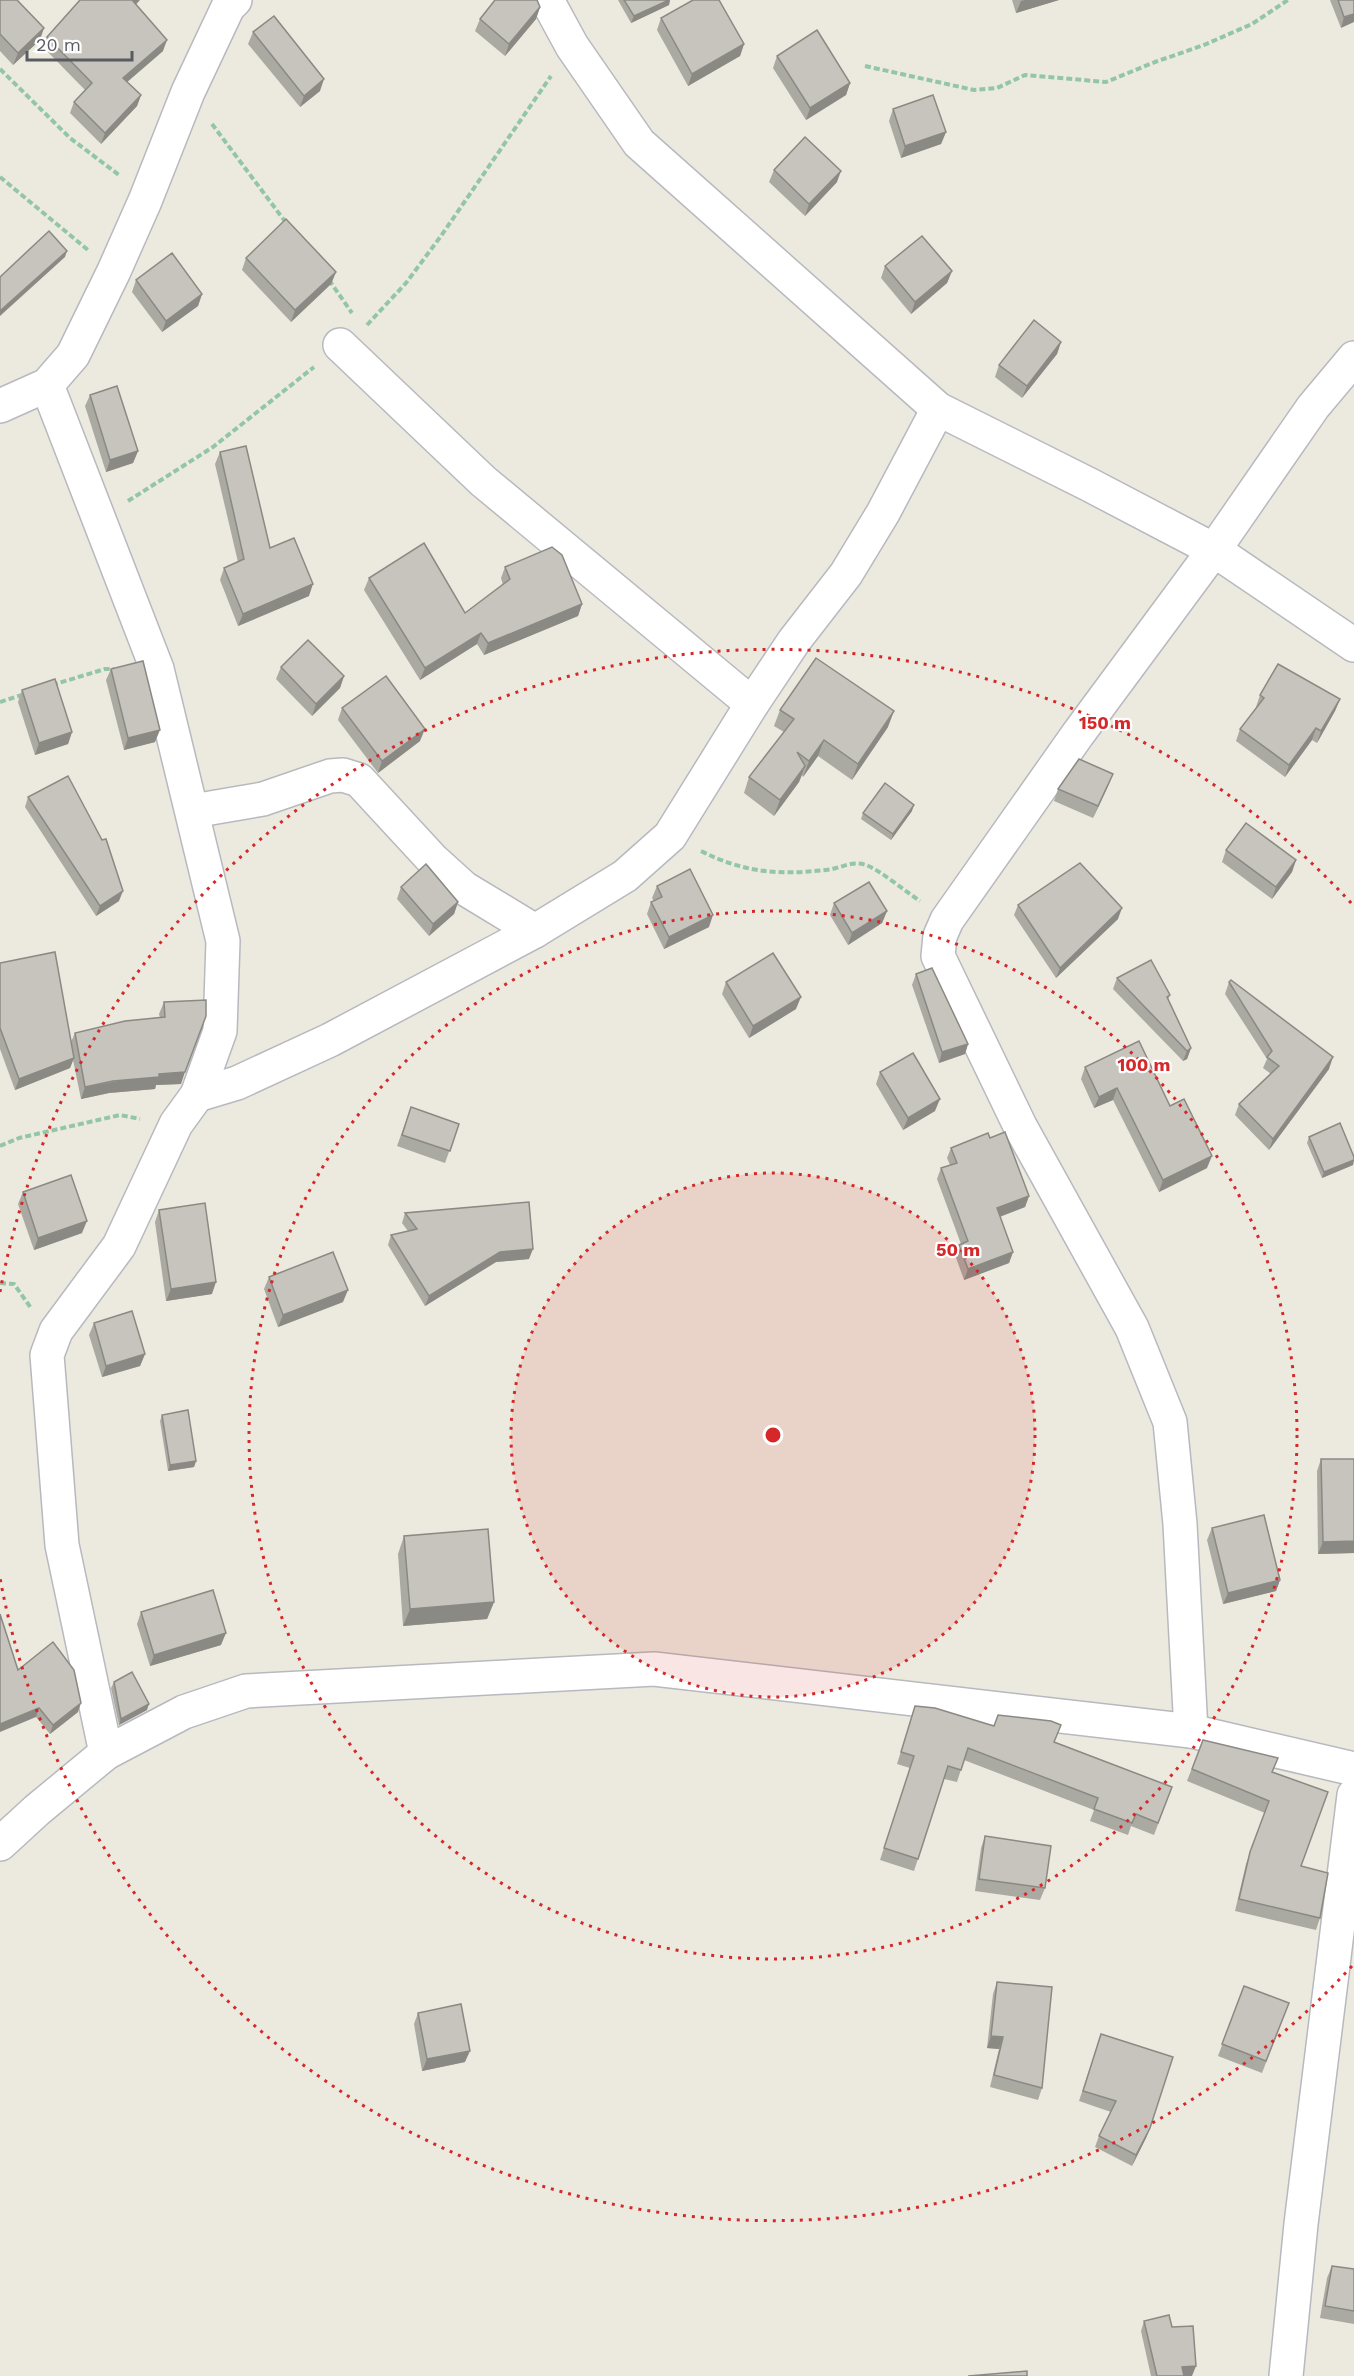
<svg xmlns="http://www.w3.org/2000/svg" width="1354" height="2376" font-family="'Work Sans',sans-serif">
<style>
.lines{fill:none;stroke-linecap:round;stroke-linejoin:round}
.minor-casing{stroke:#b7b9bf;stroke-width:36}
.path{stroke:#93c6a6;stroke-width:4;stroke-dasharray:6 3;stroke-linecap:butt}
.minor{stroke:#fff;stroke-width:33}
.wall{fill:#aaa9a2}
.shaded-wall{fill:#8b8984}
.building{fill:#c6c4bc;stroke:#8b8984;stroke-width:1.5}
.ring{fill:none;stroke:#d62828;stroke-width:3;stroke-dasharray:3 6}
.centre{fill:#d62828;stroke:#fff;stroke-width:3}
.ring-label{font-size:18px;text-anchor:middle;font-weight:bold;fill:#d62828;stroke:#fff;stroke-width:4.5;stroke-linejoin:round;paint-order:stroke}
</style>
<rect width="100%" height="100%" fill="#eceadf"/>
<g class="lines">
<g class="minor-casing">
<g id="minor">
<polyline points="547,0 572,46 639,143 938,409 1090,485 1214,550 1354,645"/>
<polyline points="340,345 483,481 752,704"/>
<polyline points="47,385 157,669 223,941 220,1031 197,1095 176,1124 119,1246 56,1331 47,1355 62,1545 106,1753"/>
<polyline points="0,406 47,385 73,355 114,271 145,201 188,92 228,7 235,0"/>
<polyline points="193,811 263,799 330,776 343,775 359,780 432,859 464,888 535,931"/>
<polyline points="197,1095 237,1083 330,1040 535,931 625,876 670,836 752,704 794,641 846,574 883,513 938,409"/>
<polyline points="1191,1731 1180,1524 1170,1422 1132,1328 1020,1126 938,956 940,936 947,920 1078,734 1214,550 1313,407 1354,358"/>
<polyline points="0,1844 37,1810 106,1753 184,1712 246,1691 654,1669 1191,1731 1354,1769"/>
<polyline points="1286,2376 1301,2224 1354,1795"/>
</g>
</g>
<g class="path">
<polyline points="865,66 974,90 997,88 1025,75 1106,82 1155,62 1204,45 1252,24 1288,0"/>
<polyline points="0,69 70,138 119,175"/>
<polyline points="212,124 287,224"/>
<polyline points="0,177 88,250"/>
<polyline points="329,280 352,313"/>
<polyline points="367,325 406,283 441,236 551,76"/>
<polyline points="128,501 213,447 314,367"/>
<polyline points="52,685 105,669 114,669"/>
<polyline points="0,702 25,694"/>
<path d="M 701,851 C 745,873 778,875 826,870 C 840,869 851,860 866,865 C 880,870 906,892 920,901"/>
<polyline points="0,1146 19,1138 120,1115 140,1119"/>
<polyline points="0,1283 14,1284 31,1308"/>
</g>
<use href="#minor" class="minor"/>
</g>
<g class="wall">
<polygon points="0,0 40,40 13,65 0,51"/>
<polygon points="618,0 670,0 669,5 631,23"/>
<polygon points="1012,0 1059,0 1016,13"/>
<polygon points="1330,0 1354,0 1341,28"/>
<polygon points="136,4 163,51 127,82 141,95 137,106 101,144 70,113 74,102 85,90 44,48 47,37"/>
<polygon points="540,7 536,19 505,56 475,31 480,19"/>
<polygon points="661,18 744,44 740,56 688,86 657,30"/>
<polygon points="253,32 320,91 300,107 248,44"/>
<polygon points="777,56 850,83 846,95 806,120 773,68"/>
<polygon points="893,109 946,132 941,144 901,158 889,121"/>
<polygon points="774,170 837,182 805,216 769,182"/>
<polygon points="246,258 336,272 331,284 291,322 242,270"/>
<polygon points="885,266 952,271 947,283 911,314 881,278"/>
<polygon points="136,280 202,294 198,306 162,332 132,292"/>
<polygon points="1061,342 1057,354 1022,398 995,377 999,365"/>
<polygon points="90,395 138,451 133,463 106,472 85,406"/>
<polygon points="220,452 270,548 309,596 238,626 220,580 224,568 238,562 215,464"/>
<polygon points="505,567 582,604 578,616 484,655 477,644 420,680 364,590 369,578 465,613 503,585 501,578"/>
<polygon points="281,667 344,676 340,688 312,716 276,679"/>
<polygon points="111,669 155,742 124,750 106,680"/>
<polygon points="22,690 72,732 68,744 35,755 18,702"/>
<polygon points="1260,695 1340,699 1335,711 1317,743 1312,740 1285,777 1236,741 1240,729 1257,708 1256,707"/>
<polygon points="342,708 420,741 378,773 338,720"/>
<polygon points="780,710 888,727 852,780 818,756 803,777 802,775 799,782 774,816 744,793 749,777 784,732 774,726"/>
<polygon points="1108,786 1093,818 1054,801 1058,789"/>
<polygon points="28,797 102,840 119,901 96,916 25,807"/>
<polygon points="912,811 891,840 861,819 863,813"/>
<polygon points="1226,850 1296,860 1292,872 1272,899 1222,862"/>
<polygon points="657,886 709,927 664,949 647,914 651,902 654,901 652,898"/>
<polygon points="401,887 458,902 454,914 429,936 397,899"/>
<polygon points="834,903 887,911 882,923 848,945 830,915"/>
<polygon points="1018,905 1118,919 1056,978 1014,915"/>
<polygon points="0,963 71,1042 75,1033 160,1018 159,1014 164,1002 181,1084 156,1085 155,1089 109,1093 81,1099 73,1060 70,1068 15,1090 0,1049"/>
<polygon points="916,974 968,1044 965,1054 939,1063 912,985"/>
<polygon points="1117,978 1170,995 1168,1000 1191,1048 1187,1059 1183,1061 1113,989"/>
<polygon points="726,982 796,1009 749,1038 722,994"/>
<polygon points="1229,982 1329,1069 1269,1150 1235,1115 1239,1104 1271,1074 1263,1068 1267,1059 1225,994"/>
<polygon points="1085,1067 1170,1106 1207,1168 1159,1192 1113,1100 1094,1108 1081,1079"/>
<polygon points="880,1072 935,1111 903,1130 876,1084"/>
<polygon points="411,1107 459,1124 445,1163 397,1146"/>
<polygon points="1309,1137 1354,1157 1353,1165 1322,1178 1307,1143"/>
<polygon points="990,1138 1029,1196 1025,1207 1000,1217 1013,1252 1009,1263 964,1280 955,1255 959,1245 961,1244 937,1179 941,1168 950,1165 947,1158 951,1148"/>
<polygon points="23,1192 82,1233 34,1250 18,1204"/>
<polygon points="159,1210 212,1294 166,1301 155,1222"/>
<polygon points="405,1213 529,1259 496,1262 425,1306 388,1245 391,1235 408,1231 402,1223"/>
<polygon points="269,1277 343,1302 278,1327 264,1289"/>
<polygon points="94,1323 145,1354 140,1366 102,1377 89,1335"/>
<polygon points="162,1415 196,1461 194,1467 168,1471 160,1421"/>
<polygon points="1321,1459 1354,1459 1354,1553 1318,1554 1317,1471"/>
<polygon points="1212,1528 1280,1580 1276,1591 1223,1604 1207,1540"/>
<polygon points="404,1536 494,1602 487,1619 403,1626 398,1554"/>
<polygon points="141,1612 221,1645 150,1666 137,1624"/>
<polygon points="18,1670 78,1712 50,1734 36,1717"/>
<polygon points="114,1682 147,1710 119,1725 111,1688"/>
<polygon points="915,1706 1055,1742 1172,1787 1154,1835 1131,1826 1128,1835 1090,1821 1094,1810 964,1760 957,1782 944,1779 914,1871 880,1860 910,1768 897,1764"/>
<polygon points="1203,1740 1273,1772 1301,1866 1320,1918 1316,1930 1235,1911 1246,1864 1265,1813 1187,1781"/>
<polygon points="985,1836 1045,1888 1040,1900 975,1891 981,1848"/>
<polygon points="997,1982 1042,2088 1038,2100 990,2087 999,2049 987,2048 993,1994"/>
<polygon points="1244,1986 1289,2003 1262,2073 1218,2056"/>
<polygon points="418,2013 465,2062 422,2071 414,2024"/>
<polygon points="1101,2034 1150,2128 1146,2138 1132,2166 1095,2147 1099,2136 1111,2112 1079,2101"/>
<polygon points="1332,2266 1354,2269 1354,2324 1320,2318 1327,2278"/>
<polygon points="1144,2321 1172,2327 1192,2376 1151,2376 1141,2331"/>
</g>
<g class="shaded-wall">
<polygon points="134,0 140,0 129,12"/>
<polygon points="669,0 670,0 669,5 631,23 634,16"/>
<polygon points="1025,0 1059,0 1016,13 1021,1"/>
<polygon points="540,7 536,19 505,56 509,44"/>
<polygon points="1354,14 1354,22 1341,28 1344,17"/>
<polygon points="44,28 40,40 13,65 18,53"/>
<polygon points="167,40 163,51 119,89 123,78"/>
<polygon points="744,44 740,56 688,86 692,74"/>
<polygon points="324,79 320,91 300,107 304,96"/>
<polygon points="850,83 846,95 806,120 810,108"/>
<polygon points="141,95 137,106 101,144 105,133"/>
<polygon points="946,132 941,144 901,158 905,146"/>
<polygon points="841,171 837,182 805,216 809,204"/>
<polygon points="67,251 65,257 0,316 0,311"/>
<polygon points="952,271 947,283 911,314 915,302"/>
<polygon points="336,272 331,284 291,322 295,310"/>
<polygon points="202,294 198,306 162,332 166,321"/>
<polygon points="1061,342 1057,354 1022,398 1027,386"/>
<polygon points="138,451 133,463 106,472 110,460"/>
<polygon points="313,584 309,596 238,626 243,614"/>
<polygon points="582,604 578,616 484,655 488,643"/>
<polygon points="481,633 477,644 420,680 425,668"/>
<polygon points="344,676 340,688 312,716 316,704"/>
<polygon points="1340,699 1335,711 1317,743 1321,731"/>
<polygon points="894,711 888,727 852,780 858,764"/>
<polygon points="1316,728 1312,740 1285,777 1289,765"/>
<polygon points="425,729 420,741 378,773 382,761"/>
<polygon points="160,730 155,742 124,750 128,738"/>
<polygon points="72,732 68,744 35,755 39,743"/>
<polygon points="824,740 818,756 803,777 809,761"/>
<polygon points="805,766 799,782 774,816 780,800"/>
<polygon points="1113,774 1108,786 1093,818 1098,806"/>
<polygon points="914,805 912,811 891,840 893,834"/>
<polygon points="1296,860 1292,872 1272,899 1276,887"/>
<polygon points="123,891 119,901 96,916 100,906"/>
<polygon points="458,902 454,914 429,936 433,924"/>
<polygon points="1122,908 1118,919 1056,978 1060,968"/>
<polygon points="887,911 882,923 848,945 852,933"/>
<polygon points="713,915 709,927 664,949 669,937"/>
<polygon points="801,997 796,1009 749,1038 753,1026"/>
<polygon points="968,1044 965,1054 939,1063 942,1052"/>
<polygon points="1191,1048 1187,1059 1183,1061 1187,1051"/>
<polygon points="1333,1057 1329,1069 1269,1150 1273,1139"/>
<polygon points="74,1058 70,1068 15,1090 19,1079"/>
<polygon points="185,1072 181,1084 156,1085 155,1089 109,1093 81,1099 85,1087 159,1074"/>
<polygon points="1117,1088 1113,1100 1094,1108 1099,1097"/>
<polygon points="940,1099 935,1111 903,1130 908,1118"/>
<polygon points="1212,1156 1207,1168 1159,1192 1163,1180"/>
<polygon points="1354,1160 1353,1165 1322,1178 1324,1172"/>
<polygon points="1029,1196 1025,1207 993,1219 997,1208"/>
<polygon points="87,1221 82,1233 34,1250 38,1238"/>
<polygon points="533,1249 529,1259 496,1262 425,1306 429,1296 500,1252"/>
<polygon points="1013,1252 1009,1263 964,1280 968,1269"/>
<polygon points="216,1282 212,1294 166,1301 171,1289"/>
<polygon points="348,1290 343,1302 278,1327 283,1315"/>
<polygon points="145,1354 140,1366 102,1377 106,1366"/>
<polygon points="196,1461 194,1467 168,1471 170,1465"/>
<polygon points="1354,1541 1354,1553 1318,1554 1323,1542"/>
<polygon points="1280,1580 1276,1591 1223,1604 1228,1593"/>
<polygon points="494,1602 487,1619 403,1626 410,1609"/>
<polygon points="226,1633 221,1645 150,1666 154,1655"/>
<polygon points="81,1703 78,1712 50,1734 53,1725"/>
<polygon points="149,1704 147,1710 119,1725 121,1719"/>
<polygon points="39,1708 36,1717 0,1732 0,1724"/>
<polygon points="991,2036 1003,2037 999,2049 987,2048"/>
<polygon points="470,2051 465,2062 422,2071 427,2059"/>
<polygon points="1150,2128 1146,2138 1132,2166 1136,2155"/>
<polygon points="1196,2366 1192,2376 1179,2376 1182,2367"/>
</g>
<g class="building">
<polygon points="0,0 17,0 44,28 18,53 0,34"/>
<polygon points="80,0 134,0 133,1 167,40 123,78 141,95 105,133 74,102 92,83 47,37"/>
<polygon points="495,0 537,0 540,7 509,44 480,19"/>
<polygon points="624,0 669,0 634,16"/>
<polygon points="693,0 719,0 744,44 692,74 661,18"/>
<polygon points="1338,0 1354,0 1354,14 1344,17"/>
<polygon points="274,16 324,79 304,96 253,32"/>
<polygon points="817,30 850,83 810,108 777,56"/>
<polygon points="933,95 946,132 905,146 893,109"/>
<polygon points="805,137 841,171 809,204 774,170"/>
<polygon points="286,219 336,272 295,310 246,258"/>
<polygon points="49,231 67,251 0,311 0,277"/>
<polygon points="922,236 952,271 915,302 885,266"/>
<polygon points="172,253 202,294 166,321 136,280"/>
<polygon points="1034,320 1061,342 1027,386 999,365"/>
<polygon points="117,386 138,451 110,460 90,395"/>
<polygon points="246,446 270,548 294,538 313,584 243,614 224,568 244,559 220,452"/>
<polygon points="424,543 465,613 510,579 505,567 552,547 562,555 582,604 488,643 481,633 425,668 369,578"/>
<polygon points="308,640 344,676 316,704 281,667"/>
<polygon points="816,658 894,711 858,764 824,740 809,761 797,752 805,766 780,800 749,777 794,719 780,710"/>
<polygon points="143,661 160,730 128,738 111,669"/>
<polygon points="1278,664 1340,699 1321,731 1316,728 1289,765 1240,729 1264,698 1260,695"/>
<polygon points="386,676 425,729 382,761 342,708"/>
<polygon points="55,679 72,732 39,743 22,690"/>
<polygon points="1079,759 1113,774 1098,806 1058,789"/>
<polygon points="68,776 102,840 106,839 123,891 100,906 28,797"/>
<polygon points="885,783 914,805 893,834 863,813"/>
<polygon points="1246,823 1296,860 1276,887 1226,850"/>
<polygon points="1080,863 1122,908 1060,968 1018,905"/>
<polygon points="426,864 458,902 433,924 401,887"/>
<polygon points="690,869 713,915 669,937 651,902 662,897 657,886"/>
<polygon points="869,882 887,911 852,933 834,903"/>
<polygon points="55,952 74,1058 19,1079 0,1028 0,963"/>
<polygon points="773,953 801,997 753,1026 726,982"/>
<polygon points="1151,960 1170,995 1167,997 1191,1048 1187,1051 1117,978"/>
<polygon points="932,968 968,1044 942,1052 916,974"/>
<polygon points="1231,980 1333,1057 1273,1139 1239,1104 1279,1066 1267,1057 1272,1051 1229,982"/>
<polygon points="206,1000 206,1016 185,1072 159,1074 159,1077 113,1081 85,1087 75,1033 125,1021 165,1017 164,1002"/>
<polygon points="1139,1041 1170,1106 1184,1099 1212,1156 1163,1180 1117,1088 1099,1097 1085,1067"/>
<polygon points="913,1053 940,1099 908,1118 880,1072"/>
<polygon points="411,1107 459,1124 450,1151 402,1135"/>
<polygon points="1340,1123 1354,1157 1354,1160 1324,1172 1309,1137"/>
<polygon points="1005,1132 1029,1196 997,1208 1013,1252 968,1269 959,1245 968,1241 941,1168 957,1163 951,1148 988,1133 990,1138"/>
<polygon points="71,1175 87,1221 38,1238 23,1192"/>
<polygon points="529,1202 533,1249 500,1252 429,1296 391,1235 417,1229 405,1213"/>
<polygon points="205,1203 216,1282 171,1289 159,1210"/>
<polygon points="333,1252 348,1290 283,1315 269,1277"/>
<polygon points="132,1311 145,1354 106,1366 94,1323"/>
<polygon points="188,1410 196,1461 170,1465 162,1415"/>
<polygon points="1321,1459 1354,1459 1354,1541 1323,1542"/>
<polygon points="1264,1515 1280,1580 1228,1593 1212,1528"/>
<polygon points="488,1529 494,1602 410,1609 404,1536"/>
<polygon points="213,1590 226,1633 154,1655 141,1612"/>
<polygon points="0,1614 18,1670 53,1642 74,1670 81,1703 53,1725 39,1708 0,1724"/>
<polygon points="132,1672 149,1704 121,1719 114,1682"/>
<polygon points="915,1706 935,1708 994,1726 998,1715 1051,1721 1061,1725 1054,1742 1172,1787 1158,1823 1136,1814 1132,1823 1094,1809 1098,1798 968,1748 961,1770 948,1766 918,1859 884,1848 914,1756 901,1752"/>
<polygon points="1203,1740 1278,1758 1272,1772 1328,1792 1301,1866 1328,1873 1320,1918 1239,1899 1250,1852 1269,1801 1192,1769"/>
<polygon points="985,1836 1051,1846 1045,1888 979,1879"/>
<polygon points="997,1982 1052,1987 1042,2088 994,2075 1003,2037 991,2036"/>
<polygon points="1244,1986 1289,2003 1266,2061 1222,2044"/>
<polygon points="461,2004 470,2051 427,2059 418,2013"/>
<polygon points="1101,2034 1173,2057 1150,2128 1136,2155 1099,2136 1116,2101 1083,2091"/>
<polygon points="1332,2266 1354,2269 1354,2311 1325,2306"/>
<polygon points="1169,2315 1172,2327 1193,2326 1196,2366 1182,2367 1184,2376 1157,2376 1144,2321"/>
<polygon points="1027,2371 1027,2376 968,2376"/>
</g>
<circle cx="773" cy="1435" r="262" fill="#d62828" fill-opacity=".12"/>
<g class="ring">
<circle cx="773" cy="1435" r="262"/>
<circle cx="773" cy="1435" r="524"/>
<path d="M1352 1966A786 786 0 0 1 0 1578M0 1292A786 786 0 0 1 1352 904"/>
</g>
<circle cx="773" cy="1435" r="9" class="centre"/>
<g class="ring-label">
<text x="1105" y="729">150 m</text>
<text x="1144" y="1071">100 m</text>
<text x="958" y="1256">50 m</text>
</g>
<path d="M27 51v9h105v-9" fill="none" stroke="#585b61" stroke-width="3"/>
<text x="36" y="51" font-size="18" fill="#585b61" stroke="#ffffff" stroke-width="4.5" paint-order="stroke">20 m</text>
</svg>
